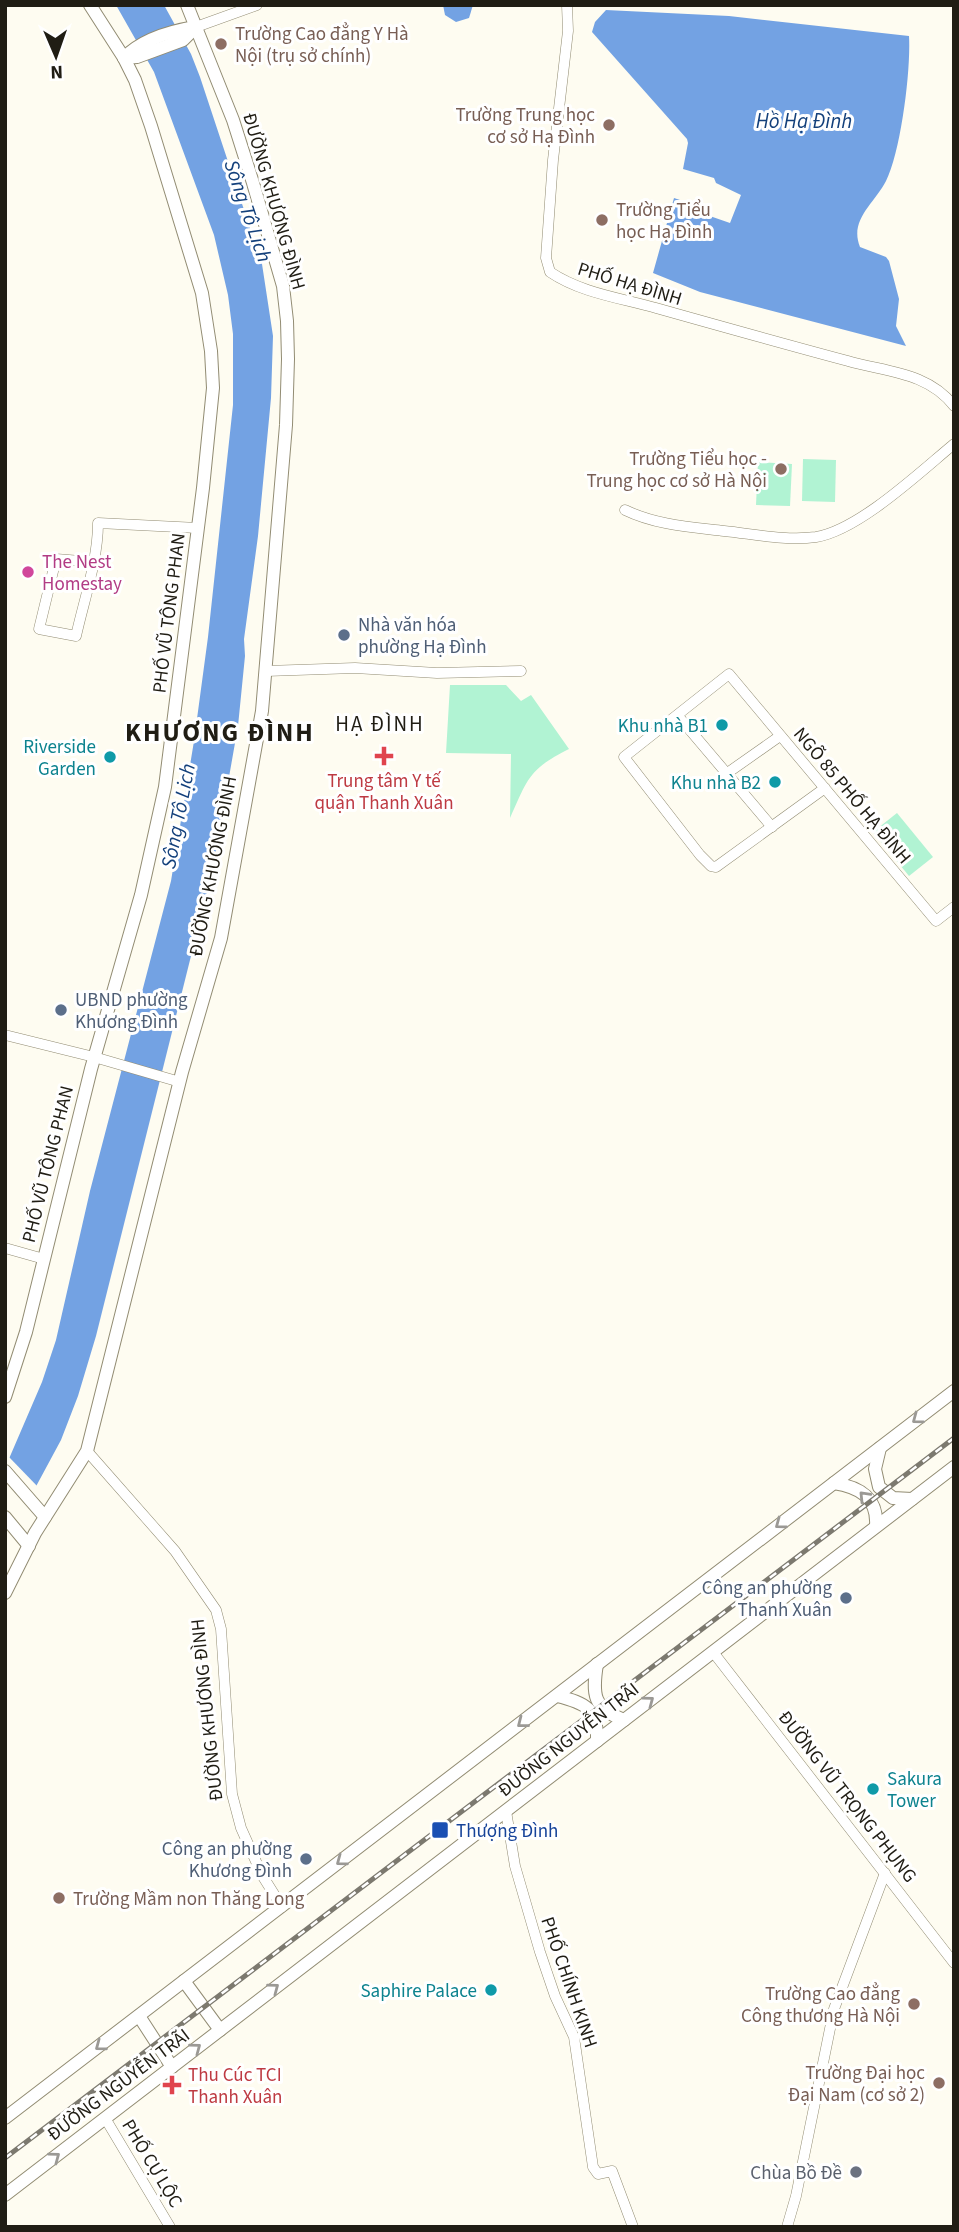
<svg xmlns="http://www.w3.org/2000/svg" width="959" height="2232" font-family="'Source Sans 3',sans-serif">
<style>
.green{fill:#b1f3d3}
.water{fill:#73a2e3}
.pier{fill:#fefcf1}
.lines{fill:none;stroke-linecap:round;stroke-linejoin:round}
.minor-casing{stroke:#928c73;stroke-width:11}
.major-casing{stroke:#928c73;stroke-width:14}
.minor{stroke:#fff;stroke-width:10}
.major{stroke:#fff;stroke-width:12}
.rail-casing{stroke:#7c796f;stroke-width:5}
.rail{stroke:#fff;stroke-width:2.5;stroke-dasharray:8;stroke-linecap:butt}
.oneway{stroke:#9b9995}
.education-dot{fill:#8d6e63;stroke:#fff;stroke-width:2.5}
.hotel-dot{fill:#d1479c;stroke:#fff;stroke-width:2.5}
.service-dot{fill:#5c6f8a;stroke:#fff;stroke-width:2.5}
.culture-dot{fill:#0f9aa8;stroke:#fff;stroke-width:2.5}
.health-dot{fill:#e0444e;stroke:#fff;stroke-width:2.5}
.transit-dot{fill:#1a4fb4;stroke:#fff;stroke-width:2.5}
.worship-dot{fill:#6b7280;stroke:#fff;stroke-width:2.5}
.labels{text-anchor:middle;stroke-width:6;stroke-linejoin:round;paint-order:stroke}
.education-label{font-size:19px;fill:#785e54;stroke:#fff;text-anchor:end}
.street-label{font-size:19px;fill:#201d14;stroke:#fff}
.hotel-label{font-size:19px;fill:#b23c85;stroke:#fff;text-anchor:start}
.service-label{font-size:19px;fill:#4e5e75;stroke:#fff;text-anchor:start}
.culture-label{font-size:19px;fill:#0d838f;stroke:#fff;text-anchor:end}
.health-label{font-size:19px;fill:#be3a42;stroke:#fff}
.transit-label{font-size:19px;fill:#164399;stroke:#fff;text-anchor:start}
.worship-label{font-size:19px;fill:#5b616d;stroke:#fff;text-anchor:end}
.water-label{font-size:21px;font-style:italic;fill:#13407b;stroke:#fff}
.neighbourhood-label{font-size:21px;letter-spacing:2px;fill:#201d14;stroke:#fff}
.district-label{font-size:26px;font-weight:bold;letter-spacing:2px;fill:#201d14;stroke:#fff}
</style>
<rect width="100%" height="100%" fill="#fefcf1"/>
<g class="green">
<polygon points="803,459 836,460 835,502 802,501"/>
<polygon points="758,462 792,464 790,506 756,505"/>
<path d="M 450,685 L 506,685 L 521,701 L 531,695 L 569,749 C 529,769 528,778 510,818 L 511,754 L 446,753 Z"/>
<polygon points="897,813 933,857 909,876 873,832"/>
</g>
<g class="water">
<polygon points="116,5 164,5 191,54 200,77 262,264 273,336 271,398 258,536 244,639 245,656 238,726 213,868 96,1336 78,1396 61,1440 5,1544 5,1468 42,1382 56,1340 90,1191 171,881 194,741 208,637 233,405 233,334 228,295 214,235 154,72"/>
<polygon points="443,5 473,5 469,18 456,22 445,15"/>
<path d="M 606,10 L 729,16 L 909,36 C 911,70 901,151 886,181 C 874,204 849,220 860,247 L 886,257 L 889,261 L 899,299 L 896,326 L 906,346 L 700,292 L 653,273 L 674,198 L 701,207 L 704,211 L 704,214 L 730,223 L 741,195 L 716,183 L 714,178 L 683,169 L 688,143 L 687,139 L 592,32 L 595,22 Z"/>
</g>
<polygon class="pier" points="8,1456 40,1489 7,1547 5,1461"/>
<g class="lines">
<g class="minor-casing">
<g id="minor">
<path d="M 567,5 L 568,31 L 553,160 L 546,258 L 550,272 C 581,293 621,298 656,308 C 720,326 784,344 848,361 C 886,372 928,372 954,406"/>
<polyline points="196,27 257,5"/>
<path d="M 625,510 C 656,525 690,527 724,531 C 754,534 786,541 816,537 C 859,530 920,472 954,444"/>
<path d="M 93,562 L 56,559 L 39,629 L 76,636 C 84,600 98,560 98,523 L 198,528"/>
<polyline points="266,671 355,668 437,673 521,671"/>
<polyline points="678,716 772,827"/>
<polyline points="726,774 780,736"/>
<polyline points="825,788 716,867 711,866 700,855 624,757 729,674 936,921 954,907"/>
<polyline points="5,1035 94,1057 180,1082"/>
<polyline points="5,1248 44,1259"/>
<polyline points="87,1451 175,1551 216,1610 221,1629 232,1794 241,1828 262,1875 282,1907"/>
<polyline points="713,1652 954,1963"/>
<polyline points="506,1811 515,1866 540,1952 555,1996 574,2037 593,2167 598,2174 612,2171 633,2227"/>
<polyline points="105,2118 170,2227"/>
<polyline points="787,2227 796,2196 834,2009 885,1873"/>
</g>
</g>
<g class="major-casing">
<g id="major">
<polyline points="124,58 137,57 183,40 196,27"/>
<path d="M 124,58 C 141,40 172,31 195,27"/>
<polyline points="5,1397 26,1332 91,1069 141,895 165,787 203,488 213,388 211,351 202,293 151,126 135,80 124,58 90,5"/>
<polyline points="880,1448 875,1469 879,1487 893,1498 912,1499"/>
<polyline points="5,1471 45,1517"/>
<path d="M 834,1483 C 859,1487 878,1497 876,1526"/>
<polyline points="5,1517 29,1546"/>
<polyline points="5,1593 35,1533 87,1451 182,1072 221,938 262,711 286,425 288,359 287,321 283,286 253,183 233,120 187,5"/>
<path d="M 597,1664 C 592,1695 593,1708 624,1720"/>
<path d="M 557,1696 C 586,1703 598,1709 597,1741"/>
<polyline points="184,1981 220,2030"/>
<polyline points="139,2016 172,2067"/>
<polyline points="5,2118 954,1391"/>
<polyline points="5,2195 954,1467"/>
</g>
</g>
<use href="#minor" class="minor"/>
<use href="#major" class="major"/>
<g class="rail-casing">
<polyline id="rail" points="5,2158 954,1438"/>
</g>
<use href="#rail" class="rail"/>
</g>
<defs><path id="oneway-chevron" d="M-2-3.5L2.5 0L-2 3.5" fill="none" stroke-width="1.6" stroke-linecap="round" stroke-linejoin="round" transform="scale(1.75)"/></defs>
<g class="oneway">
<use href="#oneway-chevron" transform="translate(917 1419) rotate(143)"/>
<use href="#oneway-chevron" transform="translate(864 1496) rotate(-134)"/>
<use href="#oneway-chevron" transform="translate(780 1524) rotate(143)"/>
<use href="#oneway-chevron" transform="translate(649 1701) rotate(-37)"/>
<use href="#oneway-chevron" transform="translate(522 1723) rotate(142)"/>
<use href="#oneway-chevron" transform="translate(341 1861) rotate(143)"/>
<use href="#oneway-chevron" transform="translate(274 1988) rotate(-37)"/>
<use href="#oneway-chevron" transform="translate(100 2046) rotate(143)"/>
<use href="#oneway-chevron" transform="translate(196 2048) rotate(-37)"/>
<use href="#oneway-chevron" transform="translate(55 2157) rotate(-37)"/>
</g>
<g class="education-dot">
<circle cx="221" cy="44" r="7"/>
<circle cx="609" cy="125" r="7"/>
<circle cx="602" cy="220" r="7"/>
<circle cx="781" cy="469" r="7"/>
<circle cx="59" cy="1898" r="7"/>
<circle cx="914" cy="2004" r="7"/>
<circle cx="939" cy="2083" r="7"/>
</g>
<circle class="hotel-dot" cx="28" cy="572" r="7"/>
<g class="service-dot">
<circle cx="344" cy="635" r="7"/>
<circle cx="61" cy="1010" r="7"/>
<circle cx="846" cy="1598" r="7"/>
<circle cx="306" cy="1859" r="7"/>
</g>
<g class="culture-dot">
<circle cx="722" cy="725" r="7"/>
<circle cx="110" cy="757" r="7"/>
<circle cx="775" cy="782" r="7"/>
<circle cx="873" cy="1789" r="7"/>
<circle cx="491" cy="1990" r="7"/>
</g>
<g class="health-dot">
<path d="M380.5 745.5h7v7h7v7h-7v7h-7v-7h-7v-7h7z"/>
<path d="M168.5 2074.5h7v7h7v7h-7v7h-7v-7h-7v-7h7z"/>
</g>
<rect class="transit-dot" x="431" y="1821" width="18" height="18" rx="3.5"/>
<circle class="worship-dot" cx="856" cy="2172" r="7"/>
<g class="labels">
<g class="education-label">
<text x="235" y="40" text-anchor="start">Trường Cao đẳng Y Hà<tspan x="235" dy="22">Nội (trụ sở chính)</tspan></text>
<text x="595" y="121">Trường Trung học<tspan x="595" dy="22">cơ sở Hạ Đình</tspan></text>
<text x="616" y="216" text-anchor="start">Trường Tiểu<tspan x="616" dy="22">học Hạ Đình</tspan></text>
<text x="767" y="465">Trường Tiểu học -<tspan x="767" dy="22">Trung học cơ sở Hà Nội</tspan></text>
<text x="73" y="1905" text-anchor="start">Trường Mầm non Thăng Long</text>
<text x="900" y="2000">Trường Cao đẳng<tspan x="900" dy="22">Công thương Hà Nội</tspan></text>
<text x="925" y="2079">Trường Đại học<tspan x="925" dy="22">Đại Nam (cơ sở 2)</tspan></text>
</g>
<g class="street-label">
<text transform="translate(275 201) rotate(74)" y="7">ĐƯỜNG KHƯƠNG ĐÌNH</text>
<text transform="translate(630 283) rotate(17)" y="7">PHỐ HẠ ĐÌNH</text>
<text transform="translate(168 613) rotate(-83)" y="7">PHỐ VŨ TÔNG PHAN</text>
<text transform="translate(853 795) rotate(50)" y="7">NGÕ 85 PHỐ HẠ ĐÌNH</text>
<text transform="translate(212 866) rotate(-79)" y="7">ĐƯỜNG KHƯƠNG ĐÌNH</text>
<text transform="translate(47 1164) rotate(-76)" y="7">PHỐ VŨ TÔNG PHAN</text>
<text transform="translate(206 1710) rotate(-96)" y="7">ĐƯỜNG KHƯƠNG ĐÌNH</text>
<text transform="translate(568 1739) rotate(-38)" y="7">ĐƯỜNG NGUYỄN TRÃI</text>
<text transform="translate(848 1796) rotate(52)" y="7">ĐƯỜNG VŨ TRỌNG PHỤNG</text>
<text transform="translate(570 1982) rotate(71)" y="7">PHỐ CHÍNH KINH</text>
<text transform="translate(118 2084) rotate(-37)" y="7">ĐƯỜNG NGUYỄN TRÃI</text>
<text transform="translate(153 2163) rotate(59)" y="7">PHỐ CỰ LỘC</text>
</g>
<g class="hotel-label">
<text x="42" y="568">The Nest<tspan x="42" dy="22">Homestay</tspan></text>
</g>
<g class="service-label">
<text x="358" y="631">Nhà văn hóa<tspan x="358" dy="22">phường Hạ Đình</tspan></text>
<text x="75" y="1006">UBND phường<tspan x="75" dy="22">Khương Đình</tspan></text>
<text x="832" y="1594" text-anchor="end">Công an phường<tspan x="832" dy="22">Thanh Xuân</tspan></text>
<text x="292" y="1855" text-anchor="end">Công an phường<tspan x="292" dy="22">Khương Đình</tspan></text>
</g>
<g class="culture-label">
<text x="708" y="732">Khu nhà B1</text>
<text x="96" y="753">Riverside<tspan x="96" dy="22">Garden</tspan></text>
<text x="761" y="789">Khu nhà B2</text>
<text x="887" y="1785" text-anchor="start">Sakura<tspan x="887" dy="22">Tower</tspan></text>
<text x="477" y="1997">Saphire Palace</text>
</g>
<g class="health-label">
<text x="384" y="787">Trung tâm Y tế<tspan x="384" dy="22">quận Thanh Xuân</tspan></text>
<text x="188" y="2081" text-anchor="start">Thu Cúc TCI<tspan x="188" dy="22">Thanh Xuân</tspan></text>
</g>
<g class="transit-label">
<text x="456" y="1837">Thượng Đình</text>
</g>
<g class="worship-label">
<text x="842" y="2179">Chùa Bồ Đề</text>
</g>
<g class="water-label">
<text x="804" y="128">Hồ Hạ Đình</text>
<text transform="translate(248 211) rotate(71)" y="7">Sông Tô Lịch</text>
<text transform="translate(178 816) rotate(-79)" y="7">Sông Tô Lịch</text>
</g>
<g class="neighbourhood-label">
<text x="380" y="731">HẠ ĐÌNH</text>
</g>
<g class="district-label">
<text x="220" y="741">KHƯƠNG ĐÌNH</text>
</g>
</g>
<rect width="959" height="2232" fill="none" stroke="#201d14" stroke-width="14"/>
<g transform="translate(56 56) rotate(178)" stroke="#ffffff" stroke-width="5" paint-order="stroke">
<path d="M0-5L12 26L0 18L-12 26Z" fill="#201d14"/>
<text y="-10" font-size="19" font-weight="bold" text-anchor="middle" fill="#201d14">N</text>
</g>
</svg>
